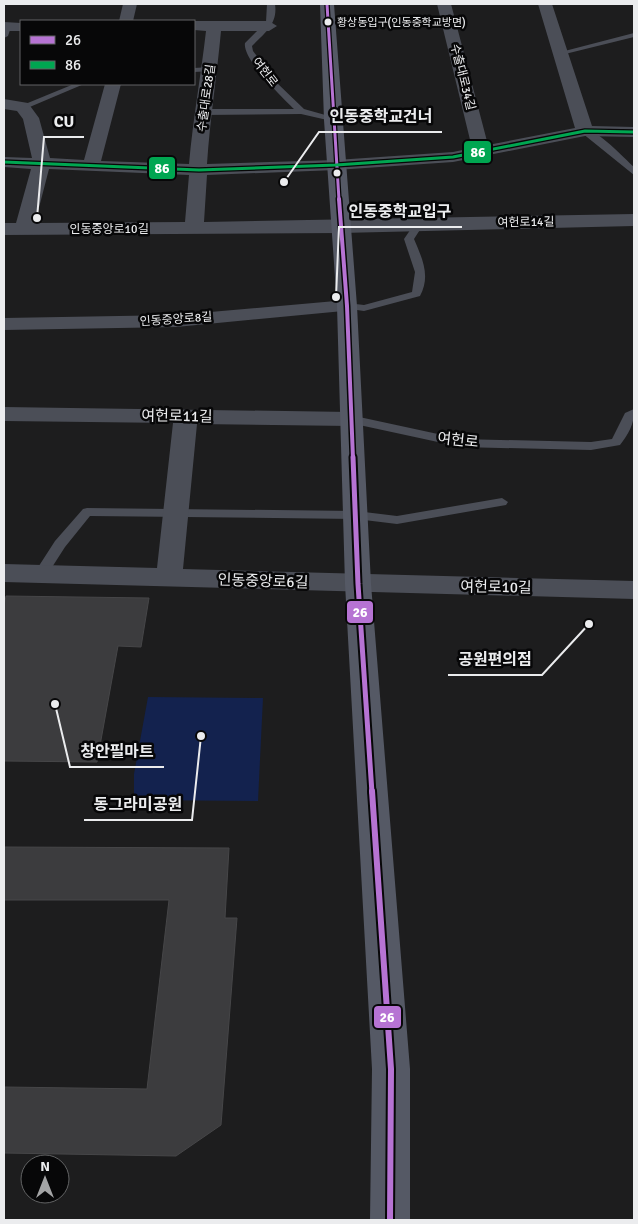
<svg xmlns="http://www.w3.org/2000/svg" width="638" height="1224" font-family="Signika,'Noto Sans KR',sans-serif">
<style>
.green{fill:#13224e}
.building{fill:#3c3c3e;stroke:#464648}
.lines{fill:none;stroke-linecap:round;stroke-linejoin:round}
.lane{fill:#4b4e57;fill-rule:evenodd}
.street{fill:#4b4e57;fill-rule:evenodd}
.secondary{fill:#555965;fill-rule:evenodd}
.bus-1-far3-casing{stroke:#070708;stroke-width:5.5}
.bus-1-far2-casing{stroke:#070708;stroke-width:7}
.bus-1-far1-casing{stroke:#070708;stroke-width:9}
.bus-1-casing{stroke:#070708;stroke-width:10}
.bus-2-casing{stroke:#070708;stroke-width:5.5}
.bus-1-far3{stroke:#b673d3;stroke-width:3}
.bus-1-far2{stroke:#b673d3;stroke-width:4}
.bus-1-far1{stroke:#b673d3;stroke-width:5}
.bus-1{stroke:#b673d3;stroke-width:6}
.bus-2{stroke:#00a651;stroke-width:3}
.bus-dot{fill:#ebecee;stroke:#070708;stroke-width:2}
.labels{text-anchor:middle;stroke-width:5;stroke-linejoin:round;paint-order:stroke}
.far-bus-label{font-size:11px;fill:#ebecee;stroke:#070708;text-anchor:start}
.far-street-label{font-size:12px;fill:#ebecee;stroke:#070708}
.street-label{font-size:15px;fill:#ebecee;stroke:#070708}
.leader{fill:none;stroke:#ebecee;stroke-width:2}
.callout-dot{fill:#ebecee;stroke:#070708;stroke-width:2}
.callout-label{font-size:16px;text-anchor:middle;font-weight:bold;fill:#ebecee;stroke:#070708;stroke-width:5;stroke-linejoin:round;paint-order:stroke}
.line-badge{stroke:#070708;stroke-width:2}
.badge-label{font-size:14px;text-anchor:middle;font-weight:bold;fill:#fff}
</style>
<rect width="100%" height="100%" fill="#1d1d1e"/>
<polygon class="green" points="148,697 263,698 258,801 134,800 134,774"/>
<g class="building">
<polygon points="6,596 149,598 141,647 118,646 97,762 4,761 4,606"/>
<polygon points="4,847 229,848 225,918 237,918 221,1125 176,1156 4,1153 4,1087 147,1089 169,900 4,900"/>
</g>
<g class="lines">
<g class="lane">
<path d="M 267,4 L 275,4 C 278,24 265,33 252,46 L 253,51 L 276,82 L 304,109 L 336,118 L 336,122 L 301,114 L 202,115 L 198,112 L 202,109 L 294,109 C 282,97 242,59 245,43 L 266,22 Z"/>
<polygon points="7,25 11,27 8,36 4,38 4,26"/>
<polygon points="634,33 634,37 561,55 557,53"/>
<polygon points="210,67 214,69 213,71 194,72 194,68"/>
<polygon points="74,84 84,84 25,109 18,107"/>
<path d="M 582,129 C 596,127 624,158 634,167 L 634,175 L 582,133 Z"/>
<path d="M 418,222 L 423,225 L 414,239 C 422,258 431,276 420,296 L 364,311 L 343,308 L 342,306 L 347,303 L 364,305 L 412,292 L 415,272 L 404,239 L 415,223 Z"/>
<path d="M 634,409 C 635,422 629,434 620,445 L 591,450 L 461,447 L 350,423 L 344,419 L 350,415 L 461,439 L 591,442 L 612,439 L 625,413 Z"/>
<polygon points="502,498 508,502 506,505 397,524 356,519 90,516 65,547 47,575 42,576 35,572 55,541 83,509 87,508 356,511 397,516"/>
</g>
<g class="street">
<polygon points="123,4 137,4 133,21 119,21"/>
<path d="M 437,4 L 451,4 L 488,145 L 575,128 L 538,4 L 552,4 L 592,126 L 634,127 L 634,137 L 585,136 L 453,162 L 336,170 L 207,175 L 204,222 L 634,214 L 634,226 L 341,233 L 4,235 L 4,223 L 16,223 L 31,169 L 4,167 L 4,157 L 32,158 L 23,119 L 17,111 L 4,109 L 4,99 L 28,103 L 39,118 L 50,158 L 84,160 L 105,84 L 121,84 L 101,161 L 189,164 C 193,119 201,75 206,31 L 194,30 L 194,21 L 269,21 L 277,26 L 269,31 L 221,31 C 217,75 210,119 207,164 L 336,160 L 453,152 L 472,148 ZM 49,169 L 189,175 L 185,222 L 35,223 Z"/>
<polygon points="4,22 21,23 21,31 4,31"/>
<polygon points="347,300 354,302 357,306 354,310 176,327 4,330 4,318 176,315"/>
<polygon points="4,407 350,412 358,414 362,419 358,424 350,426 197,424 183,569 634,581 634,599 4,582 4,564 157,568 173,423 4,421"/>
</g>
<polygon class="secondary" points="320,4 334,4 357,306 371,584 410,1069 410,1220 370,1220 372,1069 345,584 337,306 324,120"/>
<g class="bus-1-far3-casing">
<polyline id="bus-1-far3" points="327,4 339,200"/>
</g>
<g class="bus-1-far2-casing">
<polyline id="bus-1-far2" points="339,199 347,306 353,459"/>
</g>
<g class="bus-1-far1-casing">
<polyline id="bus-1-far1" points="353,457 358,584 372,793"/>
</g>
<g class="bus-1-casing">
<polyline id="bus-1" points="372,791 391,1069 390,1220"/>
</g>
<g class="bus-2-casing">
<polyline id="bus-2" points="4,162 199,170 336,165 453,157 585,131 634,132"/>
</g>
<use href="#bus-1-far3" class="bus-1-far3"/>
<use href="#bus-1-far2" class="bus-1-far2"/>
<use href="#bus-1-far1" class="bus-1-far1"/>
<use href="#bus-1" class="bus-1"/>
<use href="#bus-2" class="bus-2"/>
</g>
<g class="bus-dot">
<circle cx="328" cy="22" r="4.5"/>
<circle cx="337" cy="173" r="4.5"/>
</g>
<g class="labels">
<g class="far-bus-label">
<text x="337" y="26">황상동입구(인동중학교방면)</text>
</g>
<g class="far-street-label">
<text transform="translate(265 72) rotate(52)" y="4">여헌로</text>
<text transform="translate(463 77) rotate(76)" y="4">수출대로34길</text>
<text transform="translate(206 98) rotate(-82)" y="4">수출대로28길</text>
<text transform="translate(526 222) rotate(-1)" y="4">여헌로14길</text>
<text x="109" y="233">인동중앙로10길</text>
<text transform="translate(176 319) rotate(-4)" y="4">인동중앙로8길</text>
</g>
<g class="street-label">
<text transform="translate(177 416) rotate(1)" y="5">여헌로11길</text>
<text transform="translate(458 440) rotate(6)" y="5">여헌로</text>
<text transform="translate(263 581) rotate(2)" y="5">인동중앙로6길</text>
<text transform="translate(496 587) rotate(1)" y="5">여헌로10길</text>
</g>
</g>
<path class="leader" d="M284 182L319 132H442M37 218L44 137H84M336 297L339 227H462M589 624L542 675H448M55 704L70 767H164M201 736L192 820H84"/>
<g class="callout-dot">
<circle cx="284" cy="182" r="5"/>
<circle cx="37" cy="218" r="5"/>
<circle cx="336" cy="297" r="5"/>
<circle cx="589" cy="624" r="5"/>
<circle cx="55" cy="704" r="5"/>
<circle cx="201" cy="736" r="5"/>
</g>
<g class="callout-label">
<text x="381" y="122">인동중학교건너</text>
<text x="64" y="127">CU</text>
<text x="400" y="217">인동중학교입구</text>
<text x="495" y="665">공원편의점</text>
<text x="117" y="757">창안필마트</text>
<text x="138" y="810">동그라미공원</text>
</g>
<g class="line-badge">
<rect x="463" y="140" width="29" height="24" rx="5" fill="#00a651"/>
<rect x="148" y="156" width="28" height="24" rx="5" fill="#00a651"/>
<rect x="346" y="600" width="28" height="24" rx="5" fill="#b673d3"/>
<rect x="373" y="1005" width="29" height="24" rx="5" fill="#b673d3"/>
</g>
<g class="badge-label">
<text x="478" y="157">86</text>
<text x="162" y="173">86</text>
<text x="360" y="617">26</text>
<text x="387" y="1022">26</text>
</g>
<rect width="638" height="1224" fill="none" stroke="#ebecee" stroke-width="10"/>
<rect x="20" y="20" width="175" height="65" fill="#070708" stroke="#626364"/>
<rect x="30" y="36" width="25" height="8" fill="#b673d3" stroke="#626364"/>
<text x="65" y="45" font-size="15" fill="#ebecee">26</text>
<rect x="30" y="61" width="25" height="8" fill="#00a651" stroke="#626364"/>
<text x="65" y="70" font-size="15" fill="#ebecee">86</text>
<g transform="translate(45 1179)"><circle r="24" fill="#070708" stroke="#626364"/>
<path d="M0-4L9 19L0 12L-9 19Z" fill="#a3a4a5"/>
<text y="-8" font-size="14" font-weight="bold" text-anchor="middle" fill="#ebecee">N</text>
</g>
</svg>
